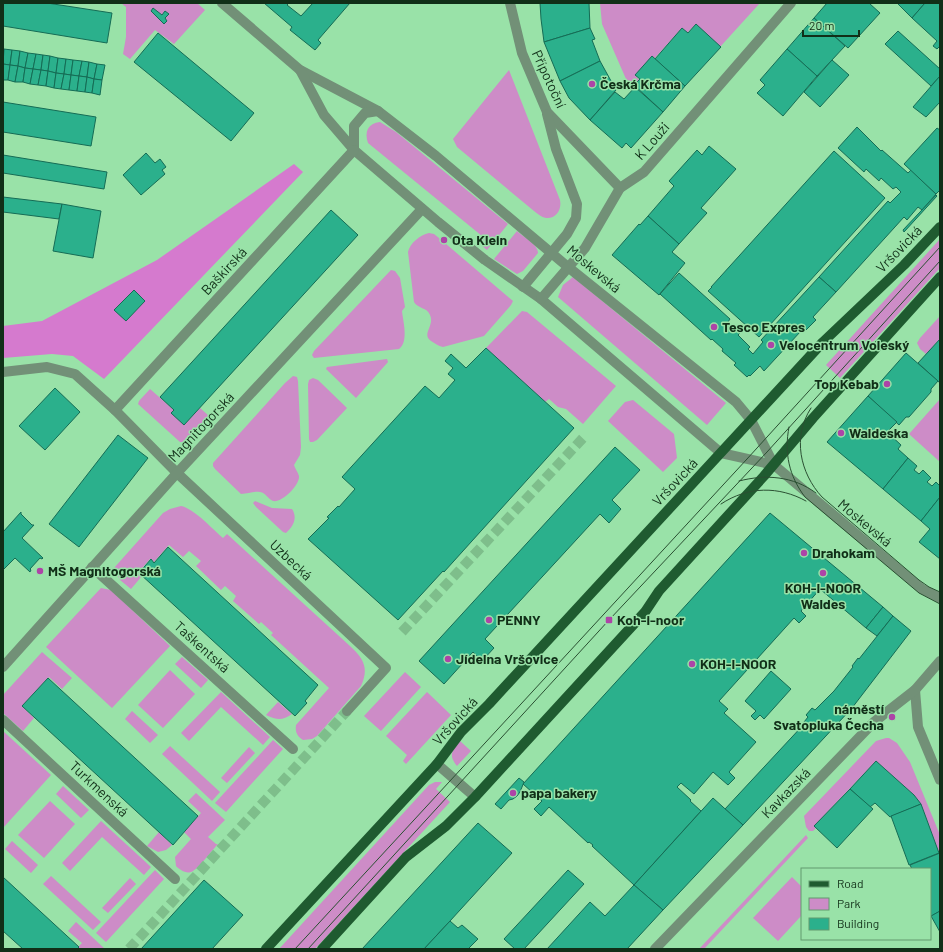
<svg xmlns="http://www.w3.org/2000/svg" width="943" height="952" font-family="Barlow,sans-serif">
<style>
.green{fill:#cd8cc7}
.forest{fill:#d57ace;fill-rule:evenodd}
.building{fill:#2bb08c;stroke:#156c55}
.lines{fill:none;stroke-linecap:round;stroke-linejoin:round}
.minor-tunnel{stroke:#7ebe8b;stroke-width:10;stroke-dasharray:10 5;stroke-linecap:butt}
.minor{stroke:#729077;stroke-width:10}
.major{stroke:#1f5b30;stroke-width:10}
.tram{stroke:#2a5032;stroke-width:1}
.poi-dot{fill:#ad44a7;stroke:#99e2a8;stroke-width:1.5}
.labels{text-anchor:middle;stroke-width:3;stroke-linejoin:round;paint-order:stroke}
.street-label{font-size:14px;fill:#112f18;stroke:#99e2a8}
.poi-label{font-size:14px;font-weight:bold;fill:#112f18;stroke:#99e2a8;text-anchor:start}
</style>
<rect width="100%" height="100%" fill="#99e2a8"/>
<g class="green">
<polygon points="121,3 197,3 205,10 174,44 155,30 130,59 123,54 126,37 126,7"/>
<polygon points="600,3 760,3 720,47 695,25 687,33 682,28 654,59 652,57 636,76 639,80 634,85 626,79 602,24"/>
<path d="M 509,70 L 560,200 C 562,210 556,219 546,218 C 541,217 538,214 534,211 L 457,147 L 453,139 Z"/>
<path d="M 380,122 L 396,132 L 508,224 L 487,250 L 480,244 L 482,236 L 368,143 C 364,132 368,123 380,122 Z"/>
<path d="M 517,231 C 523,237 538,244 538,253 L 523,271 L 517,274 L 494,259 Z"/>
<path d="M 429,233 L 434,234 L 439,238 L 513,301 L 511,305 L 484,336 L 443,347 C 438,346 435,343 431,341 C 421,334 435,326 430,315 C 427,307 418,309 414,302 L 408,252 C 410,243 420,235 429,233 Z"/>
<polygon points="940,239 940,268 840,378 826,365"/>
<path d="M 391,270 L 395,271 L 400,278 L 405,307 L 402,311 C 403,321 409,342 399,349 L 314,358 L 312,355 L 314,351 Z"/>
<polygon points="573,277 726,403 707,425 558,297 563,285"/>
<polygon points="522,311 527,312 616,386 583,424 566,409 558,407 549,399 545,402 486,348"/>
<polygon points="940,316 940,339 926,354 920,349 917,343 920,338"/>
<polygon points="387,359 388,362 356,398 326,369 327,367"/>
<path d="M 293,376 L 297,377 L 298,381 L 301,447 L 300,455 L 294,465 C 295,469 298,472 299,476 C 300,485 282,503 273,501 C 268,499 266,493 260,492 C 253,491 248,494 241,494 L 215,469 L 213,466 L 213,463 L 285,383 Z"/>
<polygon points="313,378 318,380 347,408 317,440 313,442 310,442 309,439 308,384 309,380"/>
<polygon points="150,389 174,410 184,425 200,408 209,416 185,442 180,442 138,404 139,401"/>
<polygon points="940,399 940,462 909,434"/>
<polygon points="633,400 674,434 677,458 663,472 608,421 625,402"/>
<path d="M 255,501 L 272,508 L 292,509 C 298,518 293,527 286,533 L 283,532 L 256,507 L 253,503 Z"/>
<path d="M 181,506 C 195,509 212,529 223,538 L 227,534 L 350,646 C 364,659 369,668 361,686 L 317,736 L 312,739 L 303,740 C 297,736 295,732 296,725 L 329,688 L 271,635 L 273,633 L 261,622 L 259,624 L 233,601 L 236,596 L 225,586 L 221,590 L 196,566 L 201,561 L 189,551 L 183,557 L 169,545 L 154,562 L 150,559 L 138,573 L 142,576 L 131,589 L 120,580 L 114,568 L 163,513 L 170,509 Z"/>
<polygon points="101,588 111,590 170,646 112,708 46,647"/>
<polygon points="42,652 72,678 62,689 49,677 22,706 34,718 23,731 3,713 3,695"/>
<polygon points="182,657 208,680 201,688 175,664"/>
<polygon points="170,670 195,694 163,728 138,705"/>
<polygon points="405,672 421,687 381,731 364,716"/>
<polygon points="221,692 270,737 263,745 221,707 189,741 181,733"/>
<polygon points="427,692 451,715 406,764 403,761 407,755 386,736"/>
<path d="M 278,702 L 292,714 C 282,721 277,720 266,715 Z"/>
<polygon points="132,711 158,735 150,743 125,719"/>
<polygon points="3,731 51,775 3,828"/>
<polygon points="886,738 889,738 897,743 910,762 940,835 939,853 921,804 913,795 876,761 814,826 816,828 813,831 809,831 806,827 804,816 876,741"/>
<polygon points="273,740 283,749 226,812 215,803"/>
<path d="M 460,741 L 471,751 L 457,766 C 448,755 452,751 460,741 Z"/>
<polygon points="170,746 220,792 212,801 162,754"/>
<polygon points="249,747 255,753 227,783 221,778"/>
<polygon points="435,782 442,782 436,789 450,802 315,949 279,949 429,785"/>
<polygon points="63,786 89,810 81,818 56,794"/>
<path d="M 196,793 L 225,820 L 208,837 L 216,844 L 218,844 C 212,850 200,867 193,871 C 187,875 180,870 176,866 L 175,857 L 191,839 L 184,832 L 201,813 L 188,801 Z"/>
<polygon points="50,801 75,824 44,858 18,835"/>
<polygon points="101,821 151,867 144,875 102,837 70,871 62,863"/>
<polygon points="159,832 172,845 166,850 158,852 147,846"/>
<polygon points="806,835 808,838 704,949 699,949"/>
<polygon points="12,841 38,865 31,873 5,849"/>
<polygon points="155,870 164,879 106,942 96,933"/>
<polygon points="51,876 101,922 93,930 43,884"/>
<polygon points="792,877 802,887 802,915 778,941 753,918"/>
<polygon points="130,878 136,884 108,913 102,908"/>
<polygon points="76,922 105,949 76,949 82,943 68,931"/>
</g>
<path class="forest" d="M 294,164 L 303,172 L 104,379 L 73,356 L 52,354 L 3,358 L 3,326 L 42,321 L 157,260 ZM 134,290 L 145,301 L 126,321 L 115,310 Z"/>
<g class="building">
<polygon points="3,3 47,3 112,13 107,43 3,26"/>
<polygon points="264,3 289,3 287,5 301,16 313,3 350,3 318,40 321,43 315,50 290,30 292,27"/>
<polygon points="540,3 589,3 590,28 544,42 541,19"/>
<polygon points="827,3 869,3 880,13 848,48 814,18"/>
<polygon points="897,3 925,3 912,18"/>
<polygon points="925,3 940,3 940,46 937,49 933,46 937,41 912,18"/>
<polygon points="153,8 162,15 165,11 169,14 165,18 167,21 164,24 151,11"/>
<polygon points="814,18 845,46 817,76 787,49"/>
<polygon points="696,24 721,47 685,86 655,59 682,28 688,33"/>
<polygon points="590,28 595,39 592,40 600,61 560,81 544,42"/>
<polygon points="898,31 940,69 940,76 931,86 885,44"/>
<polygon points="158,33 254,113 231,141 134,62"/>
<polygon points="4,49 12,50 10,65 3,64"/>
<polygon points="787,49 817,76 783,116 757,93 765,85 760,80"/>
<polygon points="12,50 20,51 18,66 10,65"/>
<polygon points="20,51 28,53 25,68 18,66"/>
<polygon points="28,53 36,54 33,69 25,68"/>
<polygon points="36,54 43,55 41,70 33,69"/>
<polygon points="43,55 50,56 48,71 41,70"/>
<polygon points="50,56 58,58 56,73 48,71"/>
<polygon points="652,56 685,86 663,112 634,85 640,79 635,75"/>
<polygon points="58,58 66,59 64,74 56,73"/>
<polygon points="66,59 73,60 71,75 64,74"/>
<polygon points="73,60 82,61 79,76 71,75"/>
<polygon points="832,60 849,75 820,107 804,92"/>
<polygon points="82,61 89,62 87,77 79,76"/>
<polygon points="600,61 616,90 590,120 569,98 560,81"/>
<polygon points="89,62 97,64 94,79 87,77"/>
<polygon points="3,64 10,65 8,80 3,80"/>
<polygon points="97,64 105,65 102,80 94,79"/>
<polygon points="10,65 18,66 15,82 8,80"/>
<polygon points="18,66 25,68 23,82 15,82"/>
<polygon points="25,68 33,69 30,84 23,82"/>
<polygon points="33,69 41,70 38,85 30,84"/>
<polygon points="41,70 48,71 46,86 38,85"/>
<polygon points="48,71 56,73 54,88 46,86"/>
<polygon points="56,73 64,74 61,89 54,88"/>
<polygon points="64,74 71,75 69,90 61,89"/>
<polygon points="71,75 79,76 77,91 69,90"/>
<polygon points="79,76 87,77 85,92 77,91"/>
<polygon points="940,76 940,102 926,117 913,107"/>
<polygon points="87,77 94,79 92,93 85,92"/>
<polygon points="94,79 102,80 100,95 92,93"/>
<polygon points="635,87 663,112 631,148 626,143 622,148 590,120 615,92 624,99"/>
<polygon points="3,102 96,117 91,146 3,132"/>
<polygon points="857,127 881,151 882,150 908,173 911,170 936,194 922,210 918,207 907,220 904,217 836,292 819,277 888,201 890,203 901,192 896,187 893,189 881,178 879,181 866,169 864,172 838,148"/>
<polygon points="937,128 940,130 940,190 936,194 904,164"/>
<polygon points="709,146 736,169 701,208 707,213 679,244 648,216 674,186 669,181 697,150 702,155"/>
<polygon points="834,151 885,198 759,337 708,291 712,287 711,287"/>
<polygon points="146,153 155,163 160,159 166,167 162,170 165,174 141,195 123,175"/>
<polygon points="3,155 107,172 104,189 3,173"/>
<polygon points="936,195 937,196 904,232 903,230"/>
<polygon points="3,197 62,204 59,219 3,212"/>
<polygon points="62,204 101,211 93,258 53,251"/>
<polygon points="331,210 358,235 184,425 171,413 174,410 160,397"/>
<polygon points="648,216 679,244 672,252 685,263 659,295 612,255 639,224 640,225"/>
<polygon points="679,273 730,319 728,322 740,333 738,335 750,347 748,349 753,354 763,342 761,340 819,277 836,292 813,317 816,320 803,333 801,331 764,371 760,366 750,376 749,375 747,377 734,365 736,363 722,351 723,349 712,339 711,340 660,294"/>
<polygon points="134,290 145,301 126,321 114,310"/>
<polygon points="940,339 940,383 918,363"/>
<polygon points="486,348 574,428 444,572 443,571 398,620 308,539 329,518 327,517 338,506 339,507 355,489 342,477 425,386 439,398 455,380 448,374 453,368 445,361 451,354 466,368"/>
<polygon points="906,353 938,381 931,389 931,392 909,417 906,417 899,425 868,396"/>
<polygon points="55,388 80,412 45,450 19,426"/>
<polygon points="868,396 897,422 887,432 901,445 898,449 908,458 883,489 827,442"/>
<polygon points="118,435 148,458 79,547 49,524"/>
<polygon points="615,447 640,470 612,500 621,509 609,523 600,514 485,639 494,648 482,661 473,652 444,684 419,661"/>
<polygon points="908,458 917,466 914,470 919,474 923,470 931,478 927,482 932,486 936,482 940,486 940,497 921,521 883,489"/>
<polygon points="940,497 940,559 919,542 930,529 921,521"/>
<polygon points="21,512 21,514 32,525 34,525 22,538 43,558 42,559 40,558 30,569 31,570 30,572 15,558 3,570 3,532"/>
<polygon points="770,513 883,607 866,628 820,589 801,611 806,616 799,623 794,618 719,701 728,709 724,713 756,742 729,772 735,778 728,785 713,772 694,794 681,783 677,787 691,800 690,801 701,811 634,885 592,846 593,845 589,842 588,843 549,807 541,816 534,809 542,801 523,784"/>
<polygon points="168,547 318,685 305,701 307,703 295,716 139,573 151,559 154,563"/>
<polygon points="883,607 893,616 877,636 866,628"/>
<polygon points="893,616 911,631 852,708 743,825 725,809 805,723 804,722 808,717 806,715 812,708 815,710 834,691 853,667 852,666 858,658 859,659"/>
<polygon points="771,671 791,689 764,719 760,715 755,720 751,716 756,711 745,701"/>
<polygon points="48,678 198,816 173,845 22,706"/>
<polygon points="876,761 914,795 921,804 890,817 875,803 870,807 850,789"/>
<polygon points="519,778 524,782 520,792 517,796 513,799 509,800 501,809 495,804"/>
<polygon points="850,789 873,809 837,848 814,826"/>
<polygon points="713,798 743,825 663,910 634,885"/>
<polygon points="921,804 939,853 909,865 891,816"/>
<polygon points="478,823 512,853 450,921 424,949 362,949"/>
<polygon points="940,853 940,911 930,917 930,869 912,869 910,865"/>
<polygon points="568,870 584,884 524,949 515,949 504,939"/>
<polygon points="3,877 79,947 77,949 23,949 3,931"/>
<polygon points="204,880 243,915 212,949 141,949"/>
<polygon points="634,885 663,910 627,949 547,949 590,902 605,916"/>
<polygon points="940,911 940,932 931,916"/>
<polygon points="450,921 458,928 462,925 478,939 468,949 424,949"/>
</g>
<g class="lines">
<g class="minor-tunnel">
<polyline points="402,632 583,438"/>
<polyline points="129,949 347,711"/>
</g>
<g class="minor">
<polyline points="222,3 300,70 378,111 436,156 568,267 736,402 751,420 774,465 922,589 940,598"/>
<polyline points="510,3 522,53 547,112 620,188"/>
<polyline points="300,70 324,115 354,150 438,222 485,260 541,299 721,453 774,465"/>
<polyline points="354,150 354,126 365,113 378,111"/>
<polyline points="523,287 567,234 576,218 577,204 556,149 547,114"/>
<polyline points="541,299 585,248 620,188 644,172 791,3"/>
<polyline points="3,372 47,367 75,374 115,410 177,473 386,668 347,711"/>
<polyline points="115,410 354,150"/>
<polyline points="92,567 293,749"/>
<polyline points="3,667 177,473 422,209"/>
<polyline points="915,690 918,727 940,780"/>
<polyline points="3,720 175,879"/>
<polyline points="437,764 475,797"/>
<polyline points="655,949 874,722 915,690 940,661"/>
</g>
<g class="major">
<polyline points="266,949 437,764 461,732 489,704 823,342 904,265 940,227"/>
<polyline points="322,949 406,857 446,826 475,797 645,612 659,591 764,476 813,418 940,277"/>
</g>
<g class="tram">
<path d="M 811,408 C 792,437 800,473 822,497 L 919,580 L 929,587 L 940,592"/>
<path d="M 789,427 C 784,453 789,476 805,497 L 919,593 L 940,604"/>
<path d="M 739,481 C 766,474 793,476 816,493"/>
<path d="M 721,504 C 748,486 779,486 806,501"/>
<polyline points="295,949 747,459 940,247"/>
<polyline points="308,949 609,620 767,452 940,261"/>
</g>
</g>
<g class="poi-dot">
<circle cx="592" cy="84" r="4"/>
<circle cx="444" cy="240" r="4"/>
<circle cx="714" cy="327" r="4"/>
<circle cx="771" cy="345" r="4"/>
<circle cx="887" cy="384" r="4"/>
<circle cx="841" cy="433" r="4"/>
<circle cx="804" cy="553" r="4"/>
<circle cx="40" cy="571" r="4"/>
<circle cx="823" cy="573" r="4"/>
<circle cx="489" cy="620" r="4"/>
<rect x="605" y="616" width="8" height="8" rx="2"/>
<circle cx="448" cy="659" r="4"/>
<circle cx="692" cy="664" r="4"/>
<circle cx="892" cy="717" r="4"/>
<circle cx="513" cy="793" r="4"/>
</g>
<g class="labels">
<g class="street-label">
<text transform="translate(549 79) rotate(65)" y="5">Přípotoční</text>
<text transform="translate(652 141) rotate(-49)" y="5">K Louži</text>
<text transform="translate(899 249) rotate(-46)" y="5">Vršovická</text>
<text transform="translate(594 269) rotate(40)" y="5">Moskevská</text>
<text transform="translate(224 271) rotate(-47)" y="5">Baškirská</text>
<text transform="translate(201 427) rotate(-47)" y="5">Magnitogorská</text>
<text transform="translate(675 482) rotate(-47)" y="5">Vršovická</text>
<text transform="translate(865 523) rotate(40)" y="5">Moskevská</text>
<text transform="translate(291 560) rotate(43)" y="5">Uzbecká</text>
<text transform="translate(202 647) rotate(42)" y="5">Taškentská</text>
<text transform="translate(455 721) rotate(-48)" y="5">Vršovická</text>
<text transform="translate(99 789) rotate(43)" y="5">Turkmenská</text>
<text transform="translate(786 793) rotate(-46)" y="5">Kavkazská</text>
</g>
<g class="poi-label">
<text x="600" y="89">Česká Krčma</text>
<text x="452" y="245">Ota Klein</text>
<text x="722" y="332">Tesco Expres</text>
<text x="779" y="350">Velocentrum Voleský</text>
<text x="879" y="389" text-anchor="end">Top Kebab</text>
<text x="849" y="438">Waldeska</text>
<text x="812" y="558">Drahokam</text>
<text x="48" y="576">MŠ Magnitogorská</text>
<text x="823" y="593" text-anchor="middle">KOH-I-NOOR<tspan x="823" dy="16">Waldes</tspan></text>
<text x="497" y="625">PENNY</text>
<text x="617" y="625">Koh-i-noor</text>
<text x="456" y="664">Jídelna Vršovice</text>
<text x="700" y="669">KOH-I-NOOR</text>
<text x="884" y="714" text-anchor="end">náměstí<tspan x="884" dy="16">Svatopluka Čecha</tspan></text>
<text x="521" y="798">papa bakery</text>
</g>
</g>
<rect width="943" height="952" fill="none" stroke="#112f18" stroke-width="8"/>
<rect x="801" y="868" width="130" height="72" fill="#99e2a8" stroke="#639a6e"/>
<rect x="809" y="881" width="20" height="6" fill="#1f5b30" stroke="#639a6e"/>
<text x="837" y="888" font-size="12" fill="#112f18">Road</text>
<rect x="809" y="898" width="20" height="12" fill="#cd8cc7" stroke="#639a6e"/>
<text x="837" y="908" font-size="12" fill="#112f18">Park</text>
<rect x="809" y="918" width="20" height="12" fill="#2bb08c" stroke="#639a6e"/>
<text x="837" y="928" font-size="12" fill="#112f18">Building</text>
<path d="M803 30v6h56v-6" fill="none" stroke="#112f18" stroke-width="2"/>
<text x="809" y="30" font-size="12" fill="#112f18" stroke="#99e2a8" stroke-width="3" paint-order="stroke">20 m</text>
</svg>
